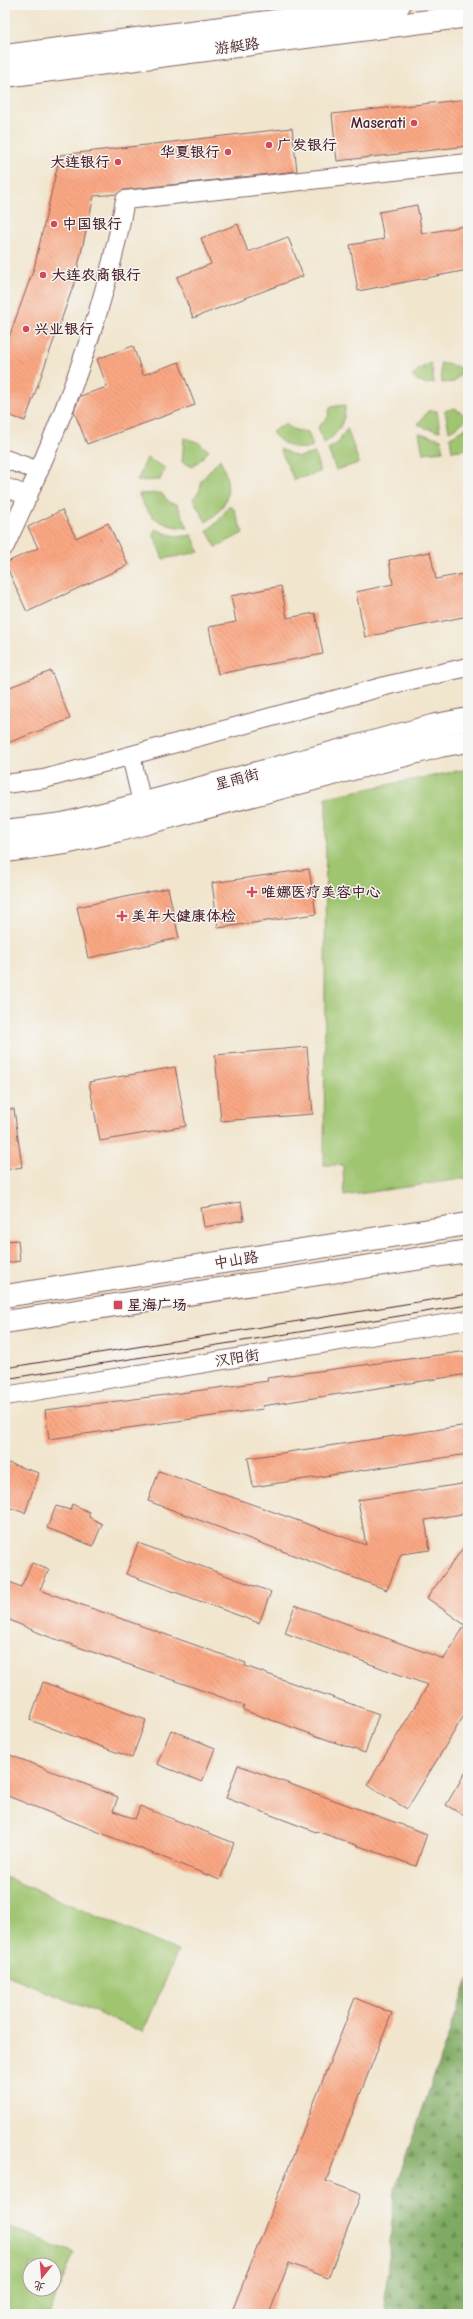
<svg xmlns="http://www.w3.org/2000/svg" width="473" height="2319" font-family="'Comic Neue','LXGW WenKai TC',sans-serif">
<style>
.grass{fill:#9fc56f;stroke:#74724d;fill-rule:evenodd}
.forest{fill:url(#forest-firs);stroke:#646446}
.building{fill:url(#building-back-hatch)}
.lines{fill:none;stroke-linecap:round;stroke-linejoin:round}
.street-casing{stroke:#846464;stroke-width:20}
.secondary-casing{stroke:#846464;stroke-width:24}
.highway-casing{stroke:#846464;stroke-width:24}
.street{stroke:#fff;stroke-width:18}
.secondary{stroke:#fff;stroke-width:22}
.highway{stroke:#fff;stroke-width:22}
.tram{stroke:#4a1f2b;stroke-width:1}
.poi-dot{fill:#d1495b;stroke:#f6f6f2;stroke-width:1.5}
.labels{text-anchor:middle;stroke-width:3;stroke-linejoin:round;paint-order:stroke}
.street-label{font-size:15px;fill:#4a1f2b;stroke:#f6f6f2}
.poi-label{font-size:15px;font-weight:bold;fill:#4a1f2b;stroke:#f6f6f2;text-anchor:start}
</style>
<defs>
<pattern id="forest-firs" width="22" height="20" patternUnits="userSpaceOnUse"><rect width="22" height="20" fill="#7faa62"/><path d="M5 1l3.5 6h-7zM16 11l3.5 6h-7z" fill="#6a8a51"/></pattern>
<pattern id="building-back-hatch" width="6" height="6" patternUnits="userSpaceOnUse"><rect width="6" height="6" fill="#faa783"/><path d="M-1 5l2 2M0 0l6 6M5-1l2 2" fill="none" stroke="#d88f71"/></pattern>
</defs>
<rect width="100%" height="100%" fill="#f6f6f2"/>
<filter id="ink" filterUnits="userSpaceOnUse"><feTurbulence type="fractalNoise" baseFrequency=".025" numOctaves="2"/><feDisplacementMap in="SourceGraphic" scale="8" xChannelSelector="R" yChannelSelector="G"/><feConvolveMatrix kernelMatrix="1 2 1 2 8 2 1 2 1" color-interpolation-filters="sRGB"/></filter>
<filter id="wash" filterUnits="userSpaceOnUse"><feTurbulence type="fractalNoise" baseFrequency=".012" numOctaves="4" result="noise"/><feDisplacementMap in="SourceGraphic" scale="16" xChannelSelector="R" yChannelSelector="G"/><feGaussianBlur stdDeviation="0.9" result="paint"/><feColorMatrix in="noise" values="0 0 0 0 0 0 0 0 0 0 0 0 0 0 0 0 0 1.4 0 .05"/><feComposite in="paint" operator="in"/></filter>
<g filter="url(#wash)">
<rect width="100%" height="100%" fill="#f1e5cd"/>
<g class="grass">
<polygon points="431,363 434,383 424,384 412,377 419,369"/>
<polygon points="440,363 456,366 463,370 454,382 442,383"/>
<path d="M 345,405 C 346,421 338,435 324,443 L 318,427 L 328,417 L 330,407 Z"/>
<polygon points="455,408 468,418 457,427 449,431 445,411"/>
<polygon points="428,411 437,411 440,431 425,428 418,424"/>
<path d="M 284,424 L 295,430 L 308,432 L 313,446 C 297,453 281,444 272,432 Z"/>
<polygon points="468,427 468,449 452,451 450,437"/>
<polygon points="347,428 359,463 336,470 328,449 338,443"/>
<polygon points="419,433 441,439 443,451 423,453"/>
<polygon points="184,438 198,442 209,451 193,467 182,462"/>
<polygon points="280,449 298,457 315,453 320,472 294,480"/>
<polygon points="147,458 165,468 160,480 137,481"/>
<path d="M 220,459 C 232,487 232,504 206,522 L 193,499 L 200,490 L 201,481 Z"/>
<path d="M 161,493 L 170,503 L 177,504 L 188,528 C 163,527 147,518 139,494 Z"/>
<polygon points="229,506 234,509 243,533 216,547 207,531 220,519"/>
<path d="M 156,529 C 169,535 177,538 192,535 L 199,552 L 163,559 L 153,533 Z"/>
<polygon points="468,769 468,1178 344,1196 343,1165 324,1165 326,797"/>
<polygon points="5,1877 178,1951 143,2032 5,1974"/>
<path d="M 5,2225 L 74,2253 L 49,2314 L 5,2314 ZM 30,2265 L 54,2265 L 54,2289 L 30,2289 Z"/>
</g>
<polygon class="forest" points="468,1979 468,2314 388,2314 384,2308 395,2188"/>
<g id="blocks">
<g class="building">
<polygon points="468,99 468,146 337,161 332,114"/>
<polygon points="292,128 297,171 124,190 117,194 94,196 74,284 25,421 5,414 5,348 34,268 60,155"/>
<polygon points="417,205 422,234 464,226 468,245 468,270 358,291 350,245 384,239 379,212"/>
<polygon points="238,224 248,252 288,237 303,276 193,318 177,277 211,264 201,238"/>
<polygon points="133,346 143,375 179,362 195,405 87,444 74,411 80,396 107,387 97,359"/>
<polygon points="62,510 76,538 108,523 128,565 27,612 5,563 38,548 28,527"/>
<polygon points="430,552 436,579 468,573 468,616 365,637 356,592 393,584 389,560"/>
<polygon points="281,586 287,618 315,613 323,654 218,674 209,627 236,622 231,596"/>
<polygon points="51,671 70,719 5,744 5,689"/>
<polygon points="309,869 316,914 218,928 212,883"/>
<polygon points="168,888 179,938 88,958 77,907"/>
<polygon points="307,1047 313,1114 221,1121 215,1055"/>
<polygon points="175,1067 186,1126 100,1141 89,1082"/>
<polygon points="5,1109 14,1109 22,1167 5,1170"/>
<polygon points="241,1202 244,1220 204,1227 201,1208"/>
<polygon points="18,1240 20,1261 5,1263 5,1241"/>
<polygon points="468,1351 468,1374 262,1406 263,1409 49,1439 45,1410 166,1395 268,1381 267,1378"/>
<polygon points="468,1425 468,1454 253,1487 248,1458"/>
<polygon points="8,1463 39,1473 25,1513 5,1506 5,1470"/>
<polygon points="159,1471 366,1545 358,1500 468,1483 468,1513 425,1520 430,1550 401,1554 387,1590 148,1501"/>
<polygon points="72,1504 89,1512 89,1517 102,1524 93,1546 47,1528 56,1506 70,1510"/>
<polygon points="468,1541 468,1709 407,1809 367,1785 428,1685 285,1633 295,1605 444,1659 465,1625 427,1598"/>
<polygon points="138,1543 271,1592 259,1623 126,1574"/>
<polygon points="32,1563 49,1570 40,1590 246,1663 245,1666 379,1714 365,1753 243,1710 244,1705 44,1635 5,1618 5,1580 21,1587"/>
<polygon points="43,1682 146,1720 132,1758 30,1720"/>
<polygon points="171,1730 215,1748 202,1782 157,1764"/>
<polygon points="5,1753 118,1797 113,1811 135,1819 140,1806 234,1843 220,1880 5,1795"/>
<polygon points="238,1765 427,1834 416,1866 316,1831 316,1832 226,1798"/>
<polygon points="468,1768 468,1818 446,1805"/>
<polygon points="355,1998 392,2013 326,2181 361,2194 328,2278 289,2263 269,2314 231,2314"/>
</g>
</g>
</g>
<g filter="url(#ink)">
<use href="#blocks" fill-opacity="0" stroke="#846464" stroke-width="1"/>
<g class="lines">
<g class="street-casing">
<g id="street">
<polyline points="5,459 39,471"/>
<polyline points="5,487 28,496"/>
<path d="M 5,546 C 56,436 104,320 125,200 L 468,163"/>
<polyline points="131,756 145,816"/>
<polyline points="5,784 44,779 389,685 468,667"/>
<polyline points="5,1396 468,1320"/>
</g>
</g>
<g class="secondary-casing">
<g id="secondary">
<polyline points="5,56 399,5"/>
<polyline points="5,76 468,16"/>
<polyline points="5,831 63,824 115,811 436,725 468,719"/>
<polyline points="5,851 65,843 120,830 440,746 468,741"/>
</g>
</g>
<g class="highway-casing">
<g id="highway">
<polyline points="5,1296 468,1224"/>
<polyline points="5,1322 468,1251"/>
</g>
</g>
<use href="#street" class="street"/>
<use href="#secondary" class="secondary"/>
<use href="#highway" class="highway"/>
<g class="tram">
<polyline points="5,1368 468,1294"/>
<polyline points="5,1379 468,1305"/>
</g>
</g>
</g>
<g class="poi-dot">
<circle cx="414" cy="123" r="4"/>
<circle cx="269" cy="145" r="4"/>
<circle cx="228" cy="152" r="4"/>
<circle cx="118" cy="162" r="4"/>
<circle cx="54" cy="224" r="4"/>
<circle cx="43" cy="275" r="4"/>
<circle cx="26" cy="329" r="4"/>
<path d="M250 886h4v4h4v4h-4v4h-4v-4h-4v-4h4z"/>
<path d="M120 910h4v4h4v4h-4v4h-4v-4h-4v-4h4z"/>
<rect x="113" y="1300" width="10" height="10" rx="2"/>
</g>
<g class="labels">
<g class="street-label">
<text transform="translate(237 46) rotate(-7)" y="5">游艇路</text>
<text transform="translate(237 779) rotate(-15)" y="5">星雨街</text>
<text transform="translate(236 1260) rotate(-9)" y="5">中山路</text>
<text transform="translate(237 1358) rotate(-9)" y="5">汉阳街</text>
</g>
<g class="poi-label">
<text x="406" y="128" text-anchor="end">Maserati</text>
<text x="277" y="150">广发银行</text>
<text x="220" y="157" text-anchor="end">华夏银行</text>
<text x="110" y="167" text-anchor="end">大连银行</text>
<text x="62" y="229">中国银行</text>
<text x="51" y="280">大连农商银行</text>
<text x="34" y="334">兴业银行</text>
<text x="261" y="897">唯娜医疗美容中心</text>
<text x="131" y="921">美年大健康体检</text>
<text x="127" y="1310">星海广场</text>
</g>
</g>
<rect width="473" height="2319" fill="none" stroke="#f6f6f2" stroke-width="20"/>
<g transform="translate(42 2277) rotate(197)"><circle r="19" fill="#f6f6f2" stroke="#b1a0a2"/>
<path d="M0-3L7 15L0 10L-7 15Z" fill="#d1495b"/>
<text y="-6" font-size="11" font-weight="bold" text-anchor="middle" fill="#4a1f2b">北</text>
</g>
</svg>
